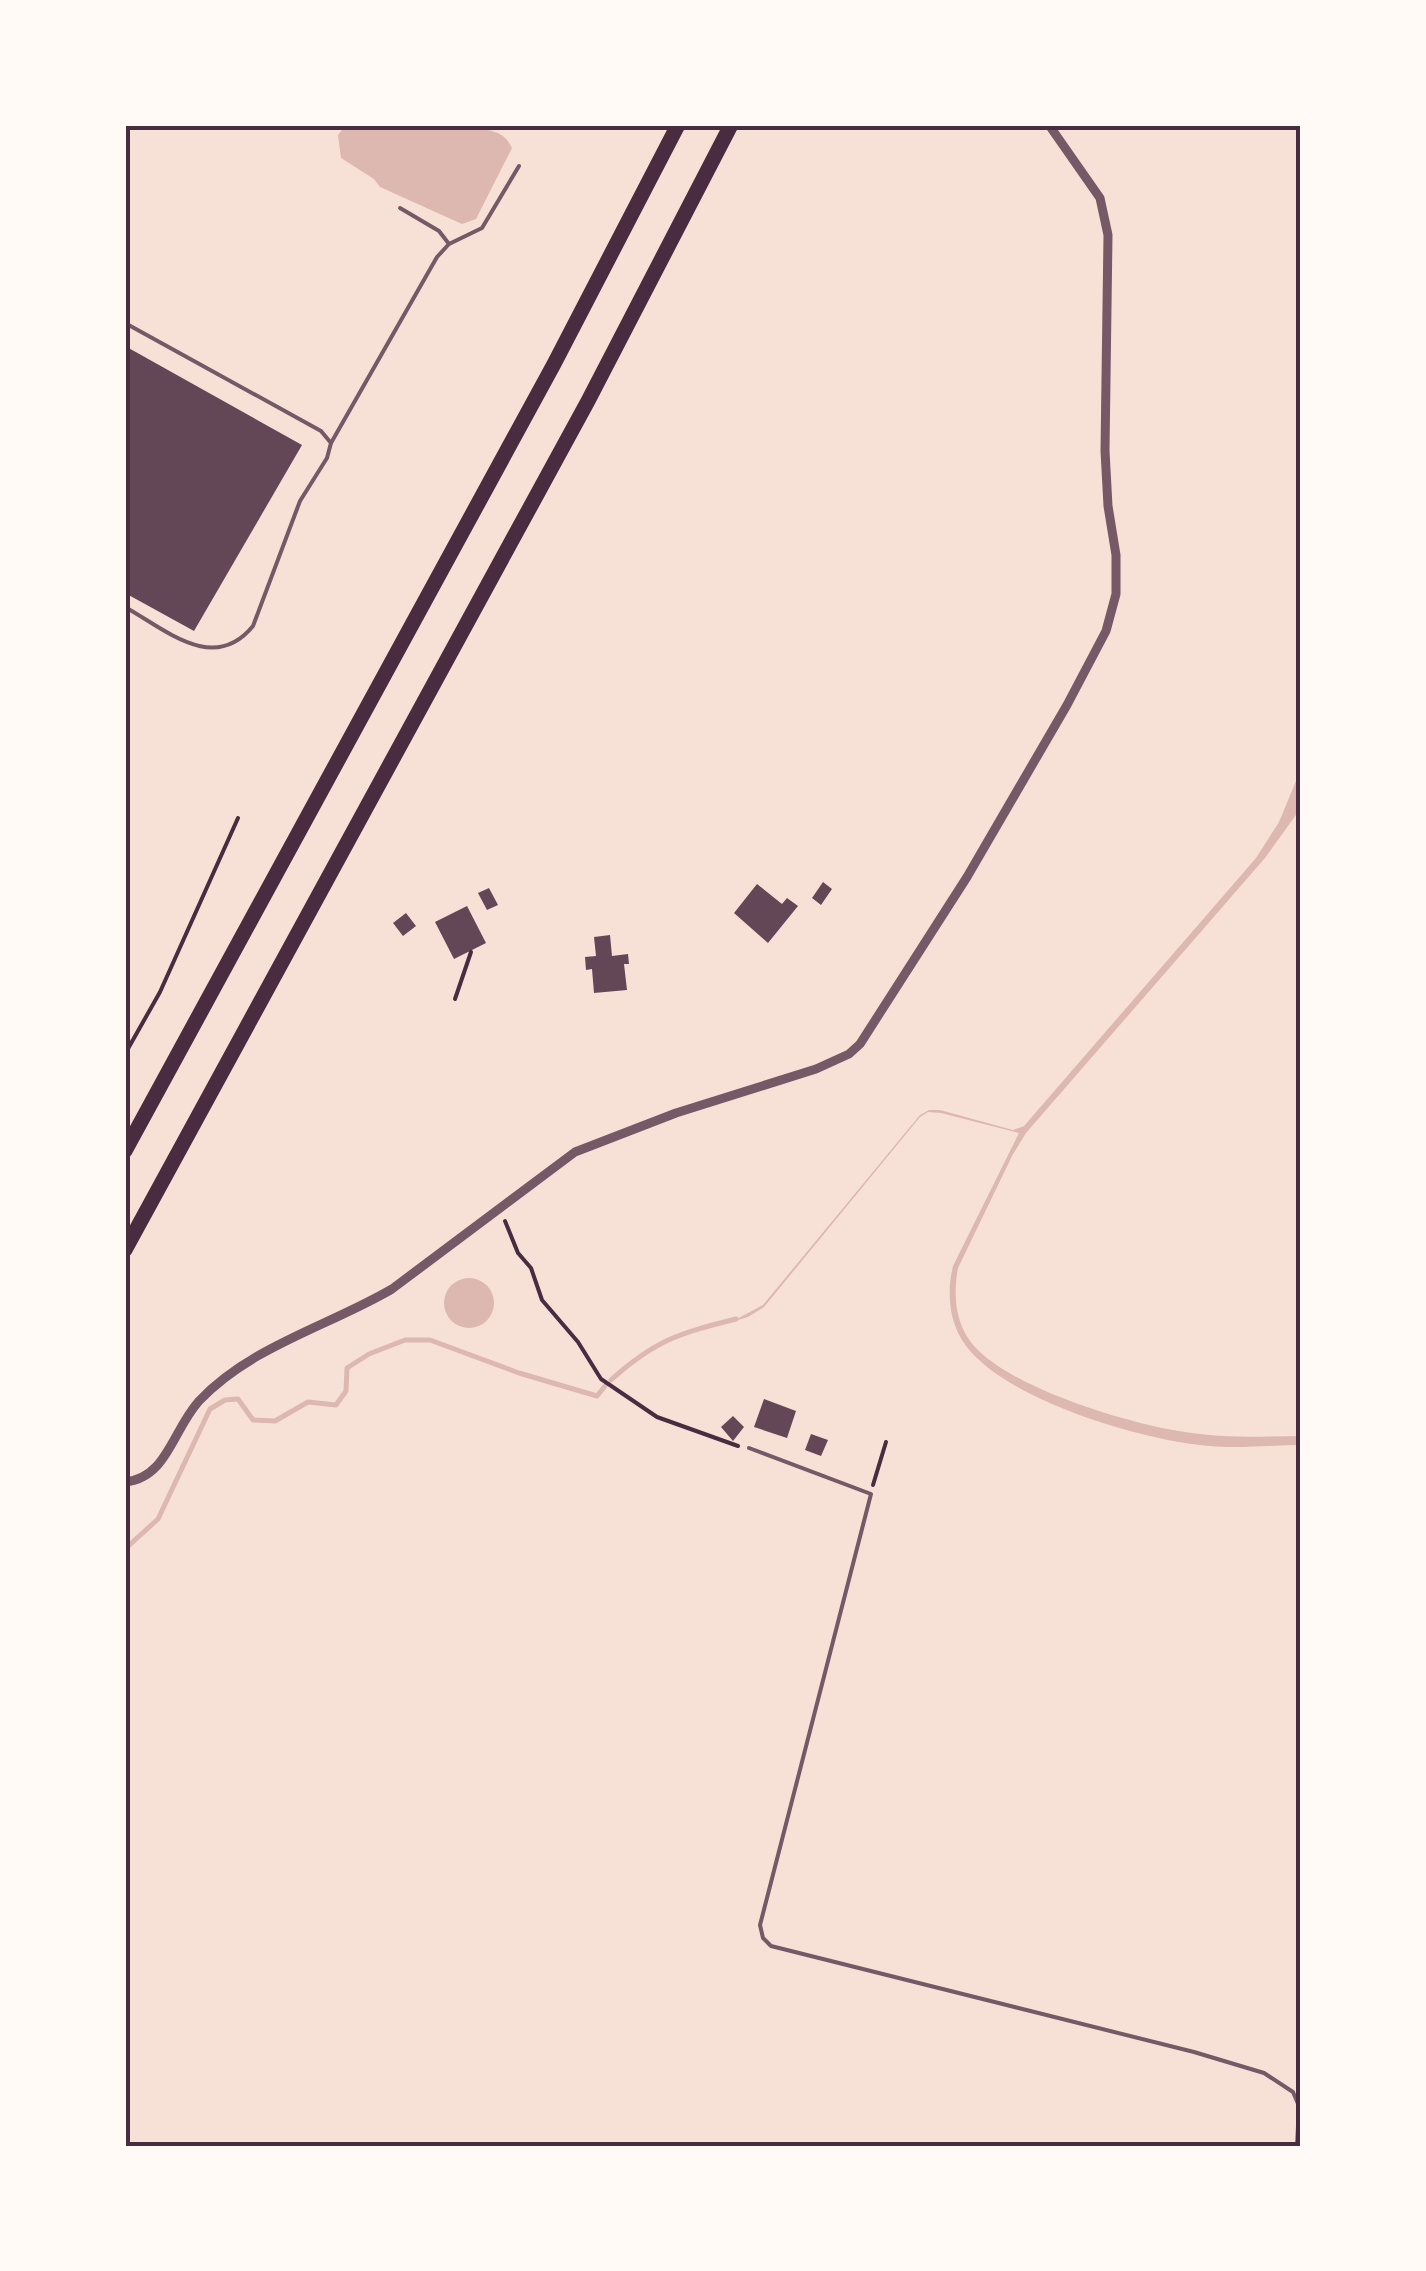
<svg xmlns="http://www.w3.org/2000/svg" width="1426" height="2271" font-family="Lato,sans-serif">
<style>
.water{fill:#dcb8b0}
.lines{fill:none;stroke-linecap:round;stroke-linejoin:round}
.stream{stroke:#dcb8b0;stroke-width:5}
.building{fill:#644757}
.path{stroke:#4a2c40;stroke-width:4}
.service{stroke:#755966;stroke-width:4}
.minor{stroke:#755966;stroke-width:9}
.motorway{stroke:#4a2c40;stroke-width:15}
.neatline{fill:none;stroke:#4a2c40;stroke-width:4}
</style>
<rect width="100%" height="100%" fill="#f7e1d7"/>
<g class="water">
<path d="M 346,125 C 386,125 459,120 495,132 C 504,135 508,140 512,148 L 476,219 L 462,224 L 380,187 L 374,179 L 341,158 L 338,135 Z"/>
<path d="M 1301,769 L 1301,808 L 1265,858 L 1026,1133 L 1013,1154 L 958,1268 C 953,1296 955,1325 975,1347 C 1016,1392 1149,1431 1209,1435 C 1239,1438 1271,1436 1301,1436 L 1301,1445 C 1271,1445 1239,1449 1209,1446 C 1142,1440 1017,1403 971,1352 C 949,1328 946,1295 953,1266 L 1019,1133 L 941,1113 L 928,1112 L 920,1117 L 764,1307 L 748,1317 L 731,1322 L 763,1305 L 920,1115 L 929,1110 L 940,1110 L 1013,1130 L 1024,1126 L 1256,858 L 1279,822 Z"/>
<circle cx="469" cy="1303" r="25"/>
</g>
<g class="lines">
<g class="stream">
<path d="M 611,1380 C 655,1340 680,1333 736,1319"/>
<polyline points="125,1549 158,1519 210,1409 225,1400 238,1399 253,1420 275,1421 308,1402 336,1405 346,1391 347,1368 369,1354 405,1340 430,1340 519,1373 597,1396 605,1386"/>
</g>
</g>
<g class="building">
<polygon points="125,346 302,445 194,631 125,593"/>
<polygon points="823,882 832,889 821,905 812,898"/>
<polygon points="757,884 782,904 787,898 798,906 768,943 734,913"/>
<polygon points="489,888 498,905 487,910 478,893"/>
<polygon points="467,906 486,943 454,959 435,922"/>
<polygon points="406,913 416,926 403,936 393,923"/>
<polygon points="610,935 612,956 628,954 629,964 624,964 627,990 594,993 592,969 586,970 585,957 596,956 594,937"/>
<polygon points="764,1399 796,1411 787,1438 754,1427"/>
<polygon points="733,1416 744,1427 733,1441 721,1427"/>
<polygon points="811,1434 828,1440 821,1456 805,1450"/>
</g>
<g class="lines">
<g class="path">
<polyline points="455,999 471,952"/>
<polyline points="125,1054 160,992 238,818"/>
<polyline points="505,1221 518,1253 531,1268 542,1300 578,1342 601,1379 657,1417 738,1446"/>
<polyline points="873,1485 886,1442"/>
</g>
<g class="service">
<polyline points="400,208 439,231 449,244"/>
<path d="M 125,323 L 321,431 L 331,443 L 327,458 L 300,501 L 253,626 C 214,674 166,630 125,607"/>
<polyline points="331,443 437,257 449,244 482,228 519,166"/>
<polyline points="749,1448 871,1494 760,1925 763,1938 771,1946 1194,2052 1264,2073 1293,2092 1299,2106 1297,2146"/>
</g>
<path class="minor" d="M 125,1482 C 167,1478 172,1431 199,1401 C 251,1346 329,1326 392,1289 L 575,1152 L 676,1113 L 816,1069 L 849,1054 L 860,1044 L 967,877 L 1067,705 L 1106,631 L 1116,594 L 1116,555 L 1108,506 L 1105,451 L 1108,235 L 1100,198 L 1049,125"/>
<g class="motorway">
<polyline points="125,1151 554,364 678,125"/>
<polyline points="125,1250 588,401 731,125"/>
</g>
</g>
<rect width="1426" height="2271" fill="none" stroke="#fffaf5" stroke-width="255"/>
<rect x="128" y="128" width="1170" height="2016" class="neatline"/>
</svg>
